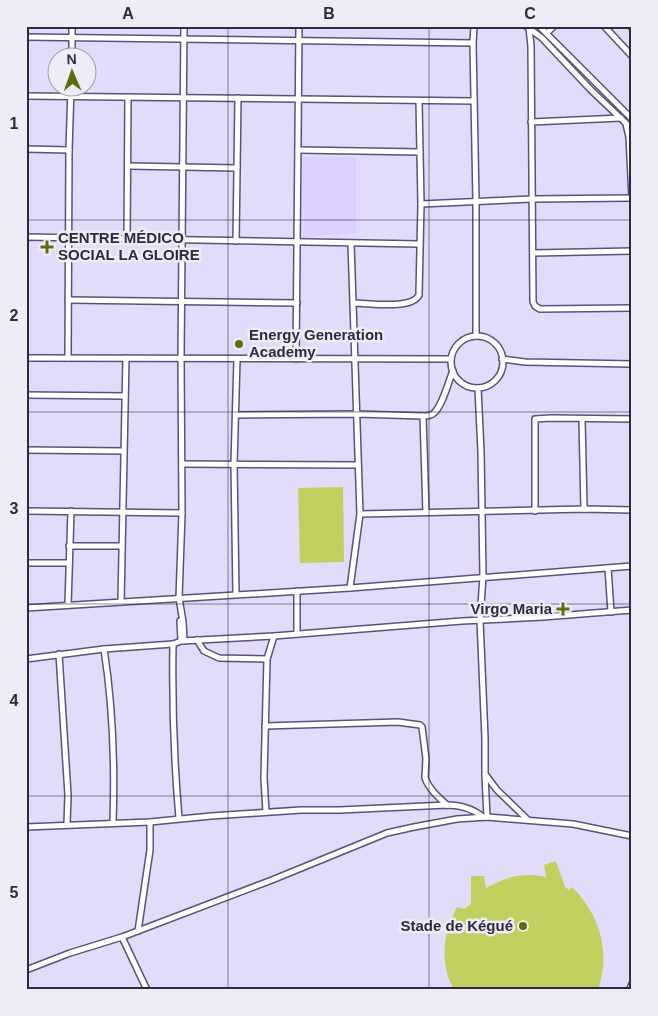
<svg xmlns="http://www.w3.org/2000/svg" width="658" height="1016" font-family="Helvetica,sans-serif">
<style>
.built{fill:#dbd0fe}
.green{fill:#c1cf5f}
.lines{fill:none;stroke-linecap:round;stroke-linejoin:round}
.minor-casing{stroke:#5c517c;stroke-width:8}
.major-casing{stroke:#5c517c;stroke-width:9}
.minor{stroke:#fff;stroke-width:5}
.major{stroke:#fff;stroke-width:6}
.grid{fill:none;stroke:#2f2a3e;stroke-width:1;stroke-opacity:0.55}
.poi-dot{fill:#616a0e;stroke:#eeecf6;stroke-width:2}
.labels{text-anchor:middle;stroke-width:5;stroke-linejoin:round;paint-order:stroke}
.poi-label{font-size:15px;font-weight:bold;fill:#2f2a3e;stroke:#eeecf6;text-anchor:start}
.neatline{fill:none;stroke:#2f2a3e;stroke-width:2}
.grid-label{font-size:16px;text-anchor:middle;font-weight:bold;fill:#2f2a3e}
</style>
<rect width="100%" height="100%" fill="#e2dbfa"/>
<polygon class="built" points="303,157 356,157 356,233 304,237"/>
<g class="green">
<polygon points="343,487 344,562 300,563 298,488"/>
<path d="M 556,861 L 565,887 L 569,890 L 572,887 C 600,915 611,952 598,990 L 454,990 C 439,962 443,934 457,907 L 464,909 L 471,904 L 471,876 L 484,876 L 486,888 C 506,877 523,872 546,877 L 544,865 Z"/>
</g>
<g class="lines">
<g class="minor-casing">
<g id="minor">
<polyline points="474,26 473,43 476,202 476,336"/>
<polyline points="526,26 542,38 591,90 632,129"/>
<polyline points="539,26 632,119"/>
<polyline points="604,26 632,56"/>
<polyline points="529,28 531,46 533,302 535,306 540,309 632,308"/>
<polyline points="547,33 554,26"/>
<polyline points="26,37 473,43"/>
<polyline points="72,58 72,26"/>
<polyline points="26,96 474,101"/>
<polyline points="531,122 621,118"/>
<polyline points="626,124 629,137 632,198"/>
<polyline points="26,149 69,150"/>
<polyline points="298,150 420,152"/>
<polyline points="129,166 237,168"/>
<polyline points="421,204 532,199 632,198"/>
<polyline points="26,237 419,244"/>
<polyline points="127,239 128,97"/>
<polyline points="236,241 238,98"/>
<polyline points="533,253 632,251"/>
<polyline points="68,300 297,303"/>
<path d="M 354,303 C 370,303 412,310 419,295 L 421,204 L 419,101"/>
<circle cx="477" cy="362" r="26"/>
<polyline points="26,358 451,359"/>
<polyline points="68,358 69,150 71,88"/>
<polyline points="296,359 299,26"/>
<polyline points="502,359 525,362 632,364"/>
<polyline points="478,388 481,452 483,576 480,620 485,738 485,774 497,790 528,820"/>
<polyline points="26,395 125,396"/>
<polyline points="236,415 357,414 423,416 426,512"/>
<path d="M 423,416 C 427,416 431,416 434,413 C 443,405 448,382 453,371"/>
<polyline points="582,419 584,509"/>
<polyline points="26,450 124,451"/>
<polyline points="182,464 358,465"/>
<polyline points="26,511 182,513"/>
<polyline points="535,511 535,419 551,418 632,419"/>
<polyline points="360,514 584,509 632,510"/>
<polyline points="69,546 122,546"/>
<polyline points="26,563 69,563"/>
<polyline points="608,568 611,612"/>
<polyline points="350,588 360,514 351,243"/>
<polyline points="236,594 234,464 237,359"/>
<polyline points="121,602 126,358"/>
<polyline points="68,605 71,511"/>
<polyline points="26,608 350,588 632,566"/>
<polyline points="180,621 181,640"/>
<polyline points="297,634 297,591"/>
<polyline points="197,640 204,651 219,658 267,659"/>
<polyline points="184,641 183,622 179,598 182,513 181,358 184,26"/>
<path d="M 173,644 C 172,702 174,761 179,818"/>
<path d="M 104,649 C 113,707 115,764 113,822"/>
<polyline points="59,654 68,795 67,824"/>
<polyline points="26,659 104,649 173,644 181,641 274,636 462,621 543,617 632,610"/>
<path d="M 265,726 L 398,722 L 420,725 L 422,727 L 426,759 L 425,778 C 429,789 438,797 447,805"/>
<polyline points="485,775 487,817"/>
<polyline points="266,812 264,778 267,659 274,636"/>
<path d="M 26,827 L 150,822 L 211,816 L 301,810 L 340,810 L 447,805 C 461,805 472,808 483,817"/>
<polyline points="138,931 150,850 150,822"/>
<polyline points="122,937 147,990"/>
<polyline points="26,970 70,953 122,937 272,880 387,833 414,827 457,819 487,817 573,824 632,836"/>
</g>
</g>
<g class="major-casing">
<g id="major">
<polyline points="631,26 632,27"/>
<polyline points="630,990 632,985"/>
</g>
</g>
<use href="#minor" class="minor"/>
<use href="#major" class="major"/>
</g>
<path class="grid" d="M 228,26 L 228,990M 429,26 L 429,990M 26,220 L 632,220M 26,412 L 632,412M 26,604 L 632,604M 26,796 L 632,796"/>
<g class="poi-dot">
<path d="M44.5 239.5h5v5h5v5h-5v5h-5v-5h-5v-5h5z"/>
<circle cx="239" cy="344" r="5"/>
<path d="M560.5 601.5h5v5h5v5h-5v5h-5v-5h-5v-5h5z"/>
<circle cx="523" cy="926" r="5"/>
</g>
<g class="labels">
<g class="poi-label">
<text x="58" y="243">CENTRE MÉDICO<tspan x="58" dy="17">SOCIAL LA GLOIRE</tspan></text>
<text x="249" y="340">Energy Generation<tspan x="249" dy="17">Academy</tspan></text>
<text x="552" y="614" text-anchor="end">Virgo Maria</text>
<text x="513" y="931" text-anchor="end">Stade de Kégué</text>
</g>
</g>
<rect width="658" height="1016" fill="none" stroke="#eeecf6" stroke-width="55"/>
<g transform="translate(72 72) rotate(358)"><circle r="24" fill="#eeecf6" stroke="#a29eac"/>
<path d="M0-4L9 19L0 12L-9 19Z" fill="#616a0e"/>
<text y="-8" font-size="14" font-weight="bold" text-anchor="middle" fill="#2f2a3e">N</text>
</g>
<rect x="28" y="28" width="602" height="960" class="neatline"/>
<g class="grid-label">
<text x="128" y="19">A</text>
<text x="329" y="19">B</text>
<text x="530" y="19">C</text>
<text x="14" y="129">1</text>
<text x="14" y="321">2</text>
<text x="14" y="514">3</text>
<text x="14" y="706">4</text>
<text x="14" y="898">5</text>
</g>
</svg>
